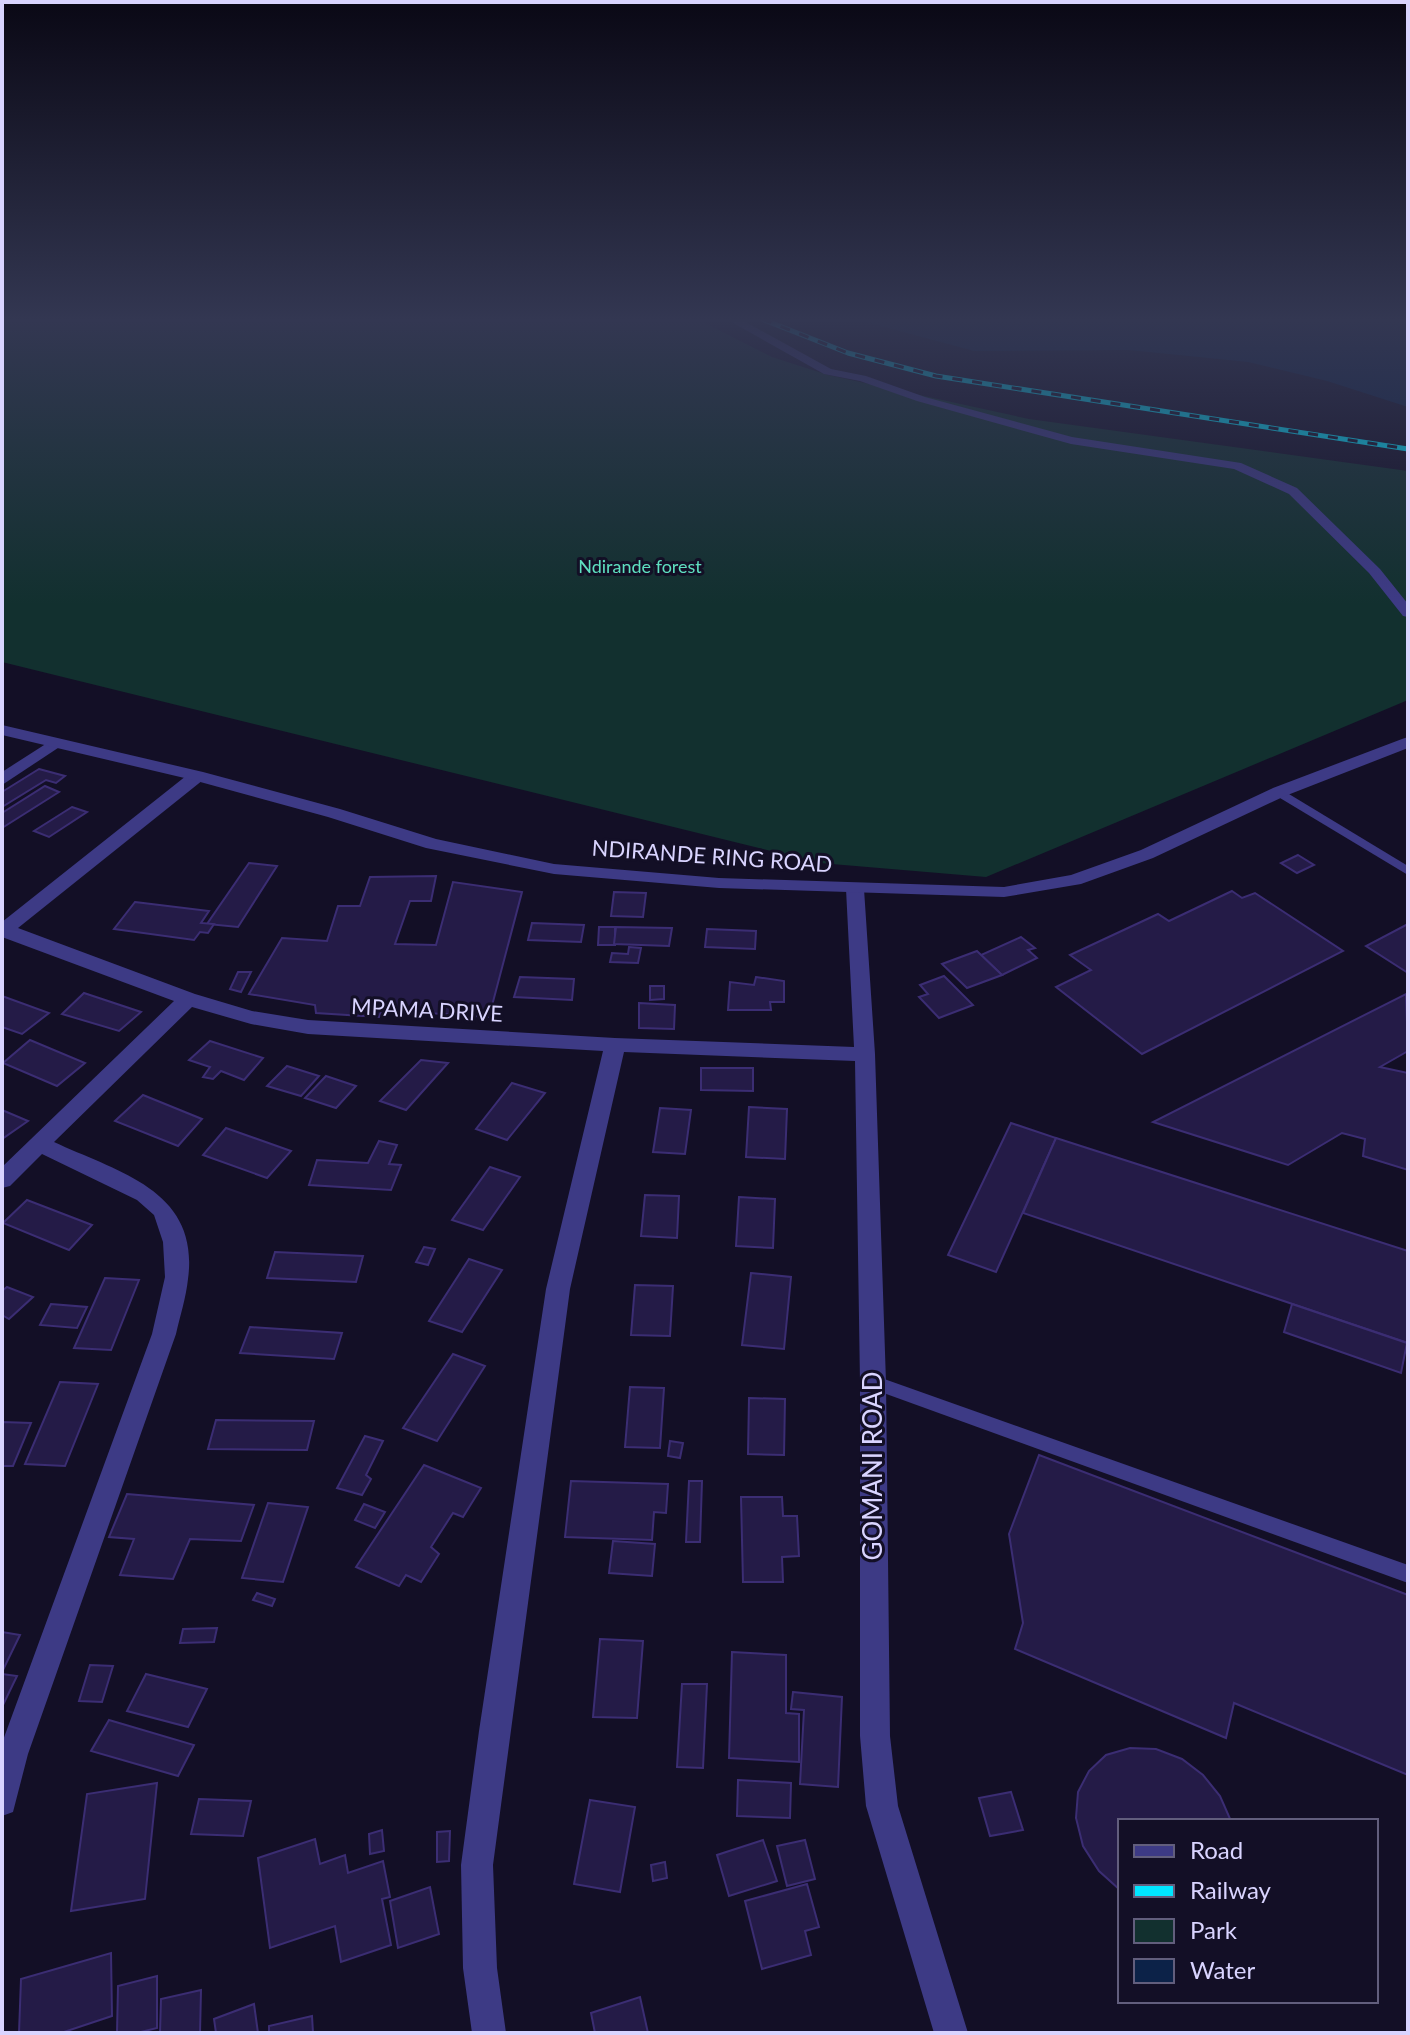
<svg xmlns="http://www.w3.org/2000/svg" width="1410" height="2035" font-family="Lato,sans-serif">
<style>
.green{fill:#12302f}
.water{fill:#0c2248}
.building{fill:#241b47;stroke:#3b2d73;stroke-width:2}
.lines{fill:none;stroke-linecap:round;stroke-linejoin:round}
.service{fill:#3d3a85;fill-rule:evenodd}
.minor{fill:#3d3a85;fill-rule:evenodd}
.tertiary{fill:#3d3a85;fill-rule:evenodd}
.rail-casing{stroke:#00e5ff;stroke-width:5}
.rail{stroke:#130f26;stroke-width:3;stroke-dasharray:10;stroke-linecap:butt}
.labels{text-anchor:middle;stroke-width:6;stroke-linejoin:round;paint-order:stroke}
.far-park-label{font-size:18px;fill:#5fe0c0;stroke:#130f26}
.street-label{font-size:22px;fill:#d9d4ff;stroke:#130f26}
.near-street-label{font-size:26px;fill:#d9d4ff;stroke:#130f26}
</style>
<rect width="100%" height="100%" fill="#130f26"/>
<polygon class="green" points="2,319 697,319 772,357 828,375 1029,419 1408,471 1408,700 986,877 820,863 2,662"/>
<polygon class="water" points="855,319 1408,319 1408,407 1327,381 1248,362 1129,350 974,351"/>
<g class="building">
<polygon points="39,769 65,776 56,783 46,780 2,807 2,792"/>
<polygon points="45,786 59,792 2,828 2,813"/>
<polygon points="72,807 87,812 49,837 34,831"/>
<polygon points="1298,855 1314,865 1297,873 1281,863"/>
<polygon points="249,863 277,866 238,927 207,924"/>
<polygon points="436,876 431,901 410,901 395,944 436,945 453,882 522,892 489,1017 382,1010 379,1017 316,1013 315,1005 249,994 282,938 327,941 338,906 360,906 370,877"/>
<polygon points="1232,891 1242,898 1255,893 1343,951 1142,1054 1056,987 1091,970 1070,955 1158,914 1169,921"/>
<polygon points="614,892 646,893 643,917 611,916"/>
<polygon points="135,902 209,911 201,923 214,924 208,933 200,932 194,940 114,929"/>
<polygon points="532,923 584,925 581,942 528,940"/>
<polygon points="1408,924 1408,973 1366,946"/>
<polygon points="599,927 615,927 615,945 598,945"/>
<polygon points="616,927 672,928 669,946 614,944"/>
<polygon points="707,929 756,931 755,949 705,947"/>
<polygon points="1021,937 1035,948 1028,950 1037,958 1002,975 981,955"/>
<polygon points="629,947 641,948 638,963 610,962 612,953 628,954"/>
<polygon points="977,951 1002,975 967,988 942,964"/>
<polygon points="238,972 251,972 241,992 230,989"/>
<polygon points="944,976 973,1005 939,1018 919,997 928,994 920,985"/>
<polygon points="520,977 574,979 572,1000 514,997"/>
<polygon points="756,977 784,981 784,1002 770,1002 771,1010 728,1010 730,982 754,985"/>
<polygon points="650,986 664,986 664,999 650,1000"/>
<polygon points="84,993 141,1012 119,1031 62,1014"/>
<polygon points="1406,994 1408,1051 1380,1067 1408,1073 1408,1170 1363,1156 1365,1139 1342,1133 1288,1165 1153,1122"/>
<polygon points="2,996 49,1013 22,1034 2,1027"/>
<polygon points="639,1003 675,1005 674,1029 639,1028"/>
<polygon points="30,1040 85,1063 57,1086 3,1063"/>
<polygon points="210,1041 263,1058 244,1080 221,1071 213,1079 203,1077 210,1067 189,1060"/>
<polygon points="421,1060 448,1063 406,1110 380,1101"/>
<polygon points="287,1066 319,1076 301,1096 267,1086"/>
<polygon points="701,1068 753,1068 753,1091 701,1090"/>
<polygon points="326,1076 356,1086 336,1108 305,1098"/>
<polygon points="512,1083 545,1093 507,1140 476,1129"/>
<polygon points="143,1095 202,1119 178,1146 115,1121"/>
<polygon points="749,1107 787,1109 785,1159 746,1157"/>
<polygon points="660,1108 691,1110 685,1154 653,1152"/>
<polygon points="2,1110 28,1121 2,1139"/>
<polygon points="1011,1123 1056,1138 996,1272 948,1255"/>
<polygon points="226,1128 291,1151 267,1178 203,1155"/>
<polygon points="1056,1138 1408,1251 1408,1343 1023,1213"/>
<polygon points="379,1141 397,1145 389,1164 401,1165 391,1190 309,1185 317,1160 368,1163"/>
<polygon points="490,1167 520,1177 483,1230 452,1220"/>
<polygon points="645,1195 679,1196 677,1238 641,1236"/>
<polygon points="739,1197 775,1199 773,1248 736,1246"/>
<polygon points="27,1200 92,1225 69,1250 3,1223"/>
<polygon points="424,1247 435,1249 428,1265 416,1262"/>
<polygon points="275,1252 363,1256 356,1282 267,1278"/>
<polygon points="469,1259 502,1270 462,1332 429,1321"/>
<polygon points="751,1273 791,1277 784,1349 742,1345"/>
<polygon points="105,1278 139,1280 111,1350 74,1348"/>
<polygon points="635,1285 673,1286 670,1336 631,1335"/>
<polygon points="7,1287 33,1297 9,1319 2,1315 2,1291"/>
<polygon points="51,1304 87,1307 77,1328 40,1325"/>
<polygon points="1292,1304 1407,1343 1401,1373 1284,1332"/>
<polygon points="250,1327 342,1333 334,1359 240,1353"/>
<polygon points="453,1354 485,1366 437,1441 403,1428"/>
<polygon points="60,1382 98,1384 65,1466 25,1464"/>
<polygon points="630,1387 664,1388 660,1448 625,1447"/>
<polygon points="749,1398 785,1399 784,1455 748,1454"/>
<polygon points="216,1420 314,1421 307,1450 208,1449"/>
<polygon points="2,1422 31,1423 13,1466 2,1466"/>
<polygon points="365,1436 383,1441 366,1475 371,1479 362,1495 337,1488"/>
<polygon points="670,1441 683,1443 680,1458 668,1456"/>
<polygon points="1039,1455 1408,1595 1408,1775 1234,1703 1226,1738 1015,1649 1023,1623 1009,1534"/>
<polygon points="424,1465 481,1488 463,1517 453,1513 431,1547 439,1554 421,1582 406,1575 399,1586 356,1567"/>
<polygon points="571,1481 668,1484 666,1513 654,1512 652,1540 565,1537"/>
<polygon points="689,1481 702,1481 700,1542 686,1542"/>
<polygon points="127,1494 254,1505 241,1541 190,1539 173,1579 120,1575 134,1539 109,1537"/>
<polygon points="741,1497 782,1497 783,1516 797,1516 799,1556 782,1557 783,1582 743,1582"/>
<polygon points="268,1503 308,1507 283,1582 242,1578"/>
<polygon points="364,1504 385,1512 375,1528 355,1520"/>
<polygon points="613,1541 655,1544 652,1576 609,1573"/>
<polygon points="257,1593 275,1599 272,1606 253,1600"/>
<polygon points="217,1628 214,1642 180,1643 183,1629"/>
<polygon points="2,1632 20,1635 2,1672"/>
<polygon points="600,1639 643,1641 637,1718 593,1717"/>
<polygon points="732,1652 786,1655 786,1713 799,1714 799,1762 729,1758"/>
<polygon points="90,1665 113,1666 102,1702 79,1701"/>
<polygon points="2,1674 17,1676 2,1707"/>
<polygon points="146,1674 207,1689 188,1727 127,1711"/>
<polygon points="682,1684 707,1684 703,1768 677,1767"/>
<polygon points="793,1692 842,1697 838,1787 800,1784 804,1710 791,1709"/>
<polygon points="109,1720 194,1745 178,1776 91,1751"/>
<polygon points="1130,1748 1156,1749 1182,1759 1203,1775 1220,1796 1231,1821 1120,1821 1120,1890 1099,1871 1083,1846 1076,1818 1078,1792 1089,1771 1106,1755"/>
<polygon points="738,1780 791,1783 790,1818 737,1816"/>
<polygon points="157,1783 145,1899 71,1911 87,1794"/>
<polygon points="1011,1792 1023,1830 990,1836 979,1798"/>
<polygon points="199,1799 251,1801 243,1836 191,1834"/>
<polygon points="590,1800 635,1807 620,1892 574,1884"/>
<polygon points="382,1830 384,1851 370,1854 369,1834"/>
<polygon points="450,1831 449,1861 437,1862 437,1832"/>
<polygon points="315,1839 320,1864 345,1855 348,1873 383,1861 390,1897 382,1899 391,1945 341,1962 335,1926 270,1948 258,1858"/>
<polygon points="763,1840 777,1881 729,1896 717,1855"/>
<polygon points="805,1840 815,1879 787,1886 777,1846"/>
<polygon points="665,1862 667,1878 653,1881 651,1865"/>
<polygon points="807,1884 819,1927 805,1931 811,1955 762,1969 745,1901"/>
<polygon points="430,1887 439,1934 398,1948 390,1901"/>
<polygon points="111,1953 112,2016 61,2033 19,2033 21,1979"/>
<polygon points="157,1976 157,2028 137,2033 117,2033 118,1986"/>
<polygon points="201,1990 200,2033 160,2033 161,1999"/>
<polygon points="640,1997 648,2033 595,2033 591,2013"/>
<polygon points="254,2004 258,2033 216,2033 214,2019"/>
<polygon points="312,2016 313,2033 269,2033 269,2026"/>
</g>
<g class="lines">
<g class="service">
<polygon points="1279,788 1408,866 1408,875 1275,795 1273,792"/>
<polygon points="873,1375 1408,1565 1408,1583 867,1387 864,1382 867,1377"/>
</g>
<g class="minor">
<polygon points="726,319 740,319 831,369 866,376 925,397 1072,437 1241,463 1297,488 1380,569 1408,604 1408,617 1403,616 1369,573 1289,494 1234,469 1071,444 917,401 860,381 824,374"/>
<polygon points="55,738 61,740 61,746 2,785 2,772"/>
<path d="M 197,771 L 205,776 L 203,780 L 18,928 L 195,994 L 252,1011 L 308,1020 L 615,1038 L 854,1047 L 846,889 L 855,884 L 864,889 L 875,1054 L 886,1382 L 890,1736 L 898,1806 L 968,2033 L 934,2033 L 866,1806 L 860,1736 L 860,1382 L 855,1061 L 624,1052 L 570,1289 L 493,1865 L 497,1968 L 506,2033 L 472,2033 L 463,1968 L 461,1865 L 479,1731 L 546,1289 L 603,1051 L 308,1034 L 251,1024 L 192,1007 L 54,1142 C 118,1172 200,1190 188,1279 C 186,1298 180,1316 176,1334 L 28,1754 L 13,1812 L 2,1816 L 2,1743 L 152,1334 L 165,1277 L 163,1242 L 154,1215 L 137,1200 L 42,1154 L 10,1186 L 2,1188 L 2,1167 L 174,1001 L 2,937 L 2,922 L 191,772 Z"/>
</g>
<polygon class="tertiary" points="2,725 203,772 340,809 436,839 554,864 719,878 1004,887 1071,875 1141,850 1273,788 1402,739 1408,737 1408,748 1285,796 1153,858 1081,884 1004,897 719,888 554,874 426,848 328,817 193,780 2,735"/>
<g class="rail-casing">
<polyline id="rail" points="762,319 848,353 936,376 1408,449"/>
</g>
<use href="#rail" class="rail"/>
</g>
<linearGradient id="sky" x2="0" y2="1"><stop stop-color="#0a0815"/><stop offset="0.53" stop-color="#333752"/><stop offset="1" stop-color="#333752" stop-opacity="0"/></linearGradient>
<rect width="1410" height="604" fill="url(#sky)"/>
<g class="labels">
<g class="far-park-label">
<text x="640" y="573">Ndirande forest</text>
</g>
<g class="street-label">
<text transform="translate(712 856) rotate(4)" y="8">NDIRANDE RING ROAD</text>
<text transform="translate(427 1010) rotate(3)" y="8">MPAMA DRIVE</text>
</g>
<g class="near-street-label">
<text transform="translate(873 1466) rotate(-90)" y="9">GOMANI ROAD</text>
</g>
</g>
<rect width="1410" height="2035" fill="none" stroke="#d9d4ff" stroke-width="8"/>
<rect x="1118" y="1819" width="260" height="184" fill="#130f26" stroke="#625e7d" stroke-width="2"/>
<rect x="1134" y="1845" width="40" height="12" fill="#3d3a85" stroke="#625e7d" stroke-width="2"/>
<text x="1190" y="1859" font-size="24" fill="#d9d4ff">Road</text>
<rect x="1134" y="1885" width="40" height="12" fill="#00e5ff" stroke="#625e7d" stroke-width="2"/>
<text x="1190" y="1899" font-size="24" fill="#d9d4ff">Railway</text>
<rect x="1134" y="1919" width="40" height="24" fill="#12302f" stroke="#625e7d" stroke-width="2"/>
<text x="1190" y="1939" font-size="24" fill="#d9d4ff">Park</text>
<rect x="1134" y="1959" width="40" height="24" fill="#0c2248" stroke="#625e7d" stroke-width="2"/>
<text x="1190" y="1979" font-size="24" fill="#d9d4ff">Water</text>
</svg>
